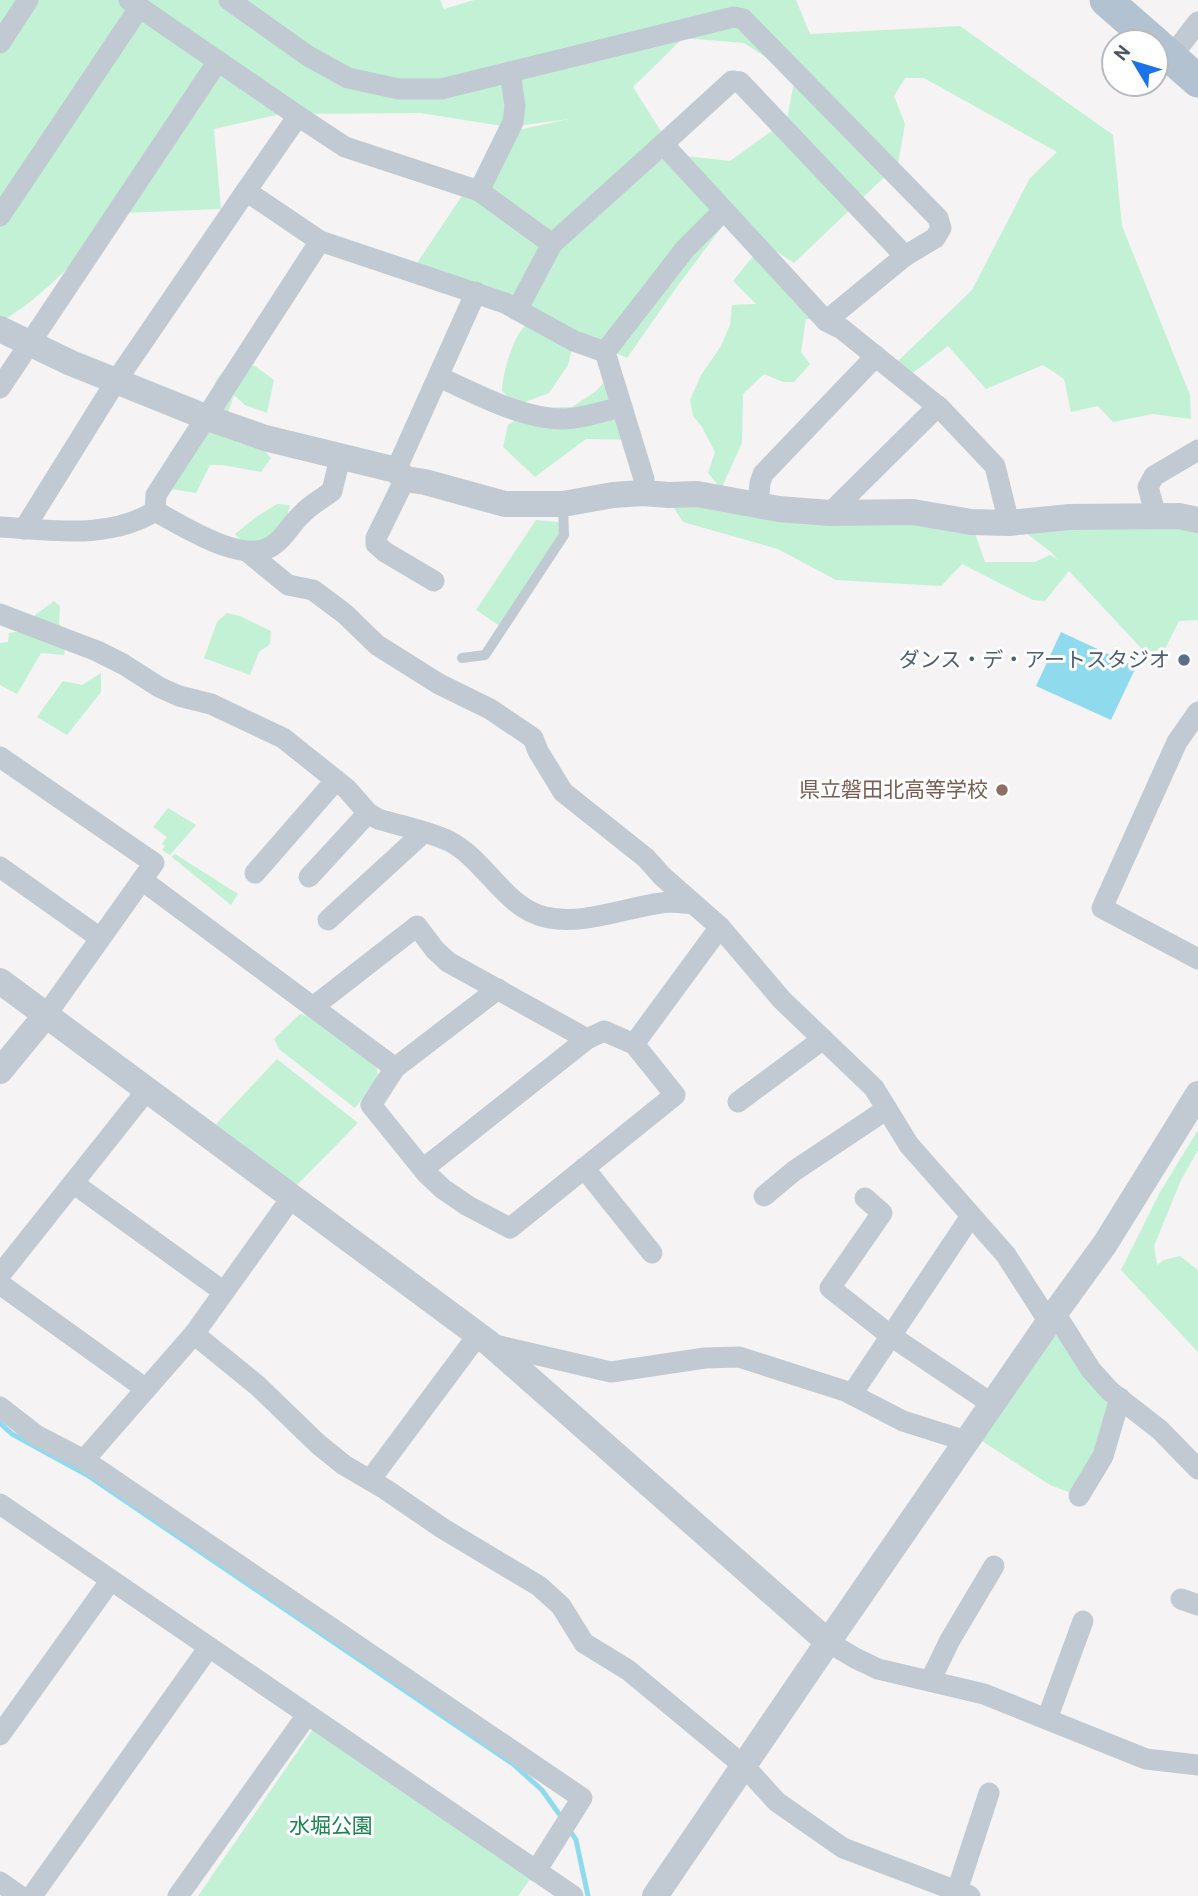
<svg xmlns="http://www.w3.org/2000/svg" width="1198" height="1896" font-family="Overpass,'Noto Sans JP',sans-serif">
<style>
.green{fill:#c3f1d5;fill-rule:evenodd}
.water{fill:#90daee}
.lines{fill:none;stroke-linecap:round;stroke-linejoin:round}
.stream{stroke:#90daee;stroke-width:5}
.service{stroke:#c1cad2;stroke-width:10}
.minor{stroke:#c1cad2;stroke-width:21}
.tertiary{stroke:#c1cad2;stroke-width:26}
.primary{stroke:#b3c2d1;stroke-width:33}
.service-dot{fill:#5c6f8a;stroke:#fff;stroke-width:2.5}
.education-dot{fill:#8d6e63;stroke:#fff;stroke-width:2.5}
.labels{text-anchor:middle;stroke-width:6;stroke-linejoin:round;paint-order:stroke}
.service-label{font-size:21px;fill:#4e5e75;stroke:#fff;text-anchor:end}
.education-label{font-size:21px;fill:#785e54;stroke:#fff;text-anchor:end}
.park-label{font-size:21px;fill:#17864f;stroke:#fff}
</style>
<rect width="100%" height="100%" fill="#f5f3f3"/>
<g class="green">
<path d="M 0,0 L 440,0 L 444,9 L 474,0 L 796,0 L 810,34 L 960,26 L 1113,135 L 1122,226 L 1190,395 L 1191,419 L 1152,414 L 1113,422 L 1098,406 L 1071,412 L 1064,379 L 1043,365 L 986,389 L 948,346 L 910,375 L 896,363 L 972,290 L 1030,178 L 1057,152 L 924,78 L 905,78 L 894,96 L 905,124 L 898,164 L 794,263 L 767,245 L 838,319 L 806,319 L 801,352 L 810,364 L 794,382 L 783,382 L 764,374 L 743,394 L 742,443 L 721,489 L 708,473 L 715,452 L 702,427 L 693,416 L 690,400 L 701,375 L 721,346 L 730,325 L 732,305 L 756,304 L 733,281 L 763,244 L 727,220 L 676,288 L 627,358 L 417,263 L 504,133 L 569,119 L 509,127 L 420,113 L 281,114 L 214,129 L 221,209 L 122,213 C 87,247 43,299 0,322 ZM 683,38 L 744,43 L 795,76 L 787,120 L 730,161 L 676,155 L 633,87 Z"/>
<path d="M 536,321 L 574,341 L 568,365 L 549,393 L 517,405 L 502,391 C 502,375 513,337 525,326 C 528,323 532,322 536,321 Z"/>
<path d="M 233,362 L 255,366 L 274,380 L 267,413 L 245,405 L 234,395 L 223,428 L 238,443 L 262,448 L 271,458 L 261,472 L 222,465 L 210,465 L 196,493 L 164,488 C 159,451 188,436 204,407 C 218,385 209,382 233,362 Z"/>
<polygon points="616,370 639,440 586,439 535,477 503,447 508,425 532,408 572,407 596,391"/>
<polygon points="663,491 971,522 985,562 1035,562 1050,555 1058,560 1051,552 1013,523 1198,524 1198,620 1179,621 1157,665 1069,571 1045,601 1033,600 962,564 941,586 836,580 778,549 683,522"/>
<polygon points="277,504 290,505 284,527 264,544 243,543 235,534 256,517"/>
<polygon points="536,520 568,523 503,628 476,610"/>
<polygon points="54,601 60,606 59,623 66,645 64,655 41,653 17,694 0,685 0,643 8,642 9,633 27,630 35,615"/>
<polygon points="227,613 240,616 271,631 270,644 259,652 250,675 204,658 217,622"/>
<polygon points="101,673 101,692 67,735 37,717 63,681 82,685"/>
<polygon points="168,808 196,825 170,855 162,850 165,846 162,844 167,837 153,827"/>
<polygon points="175,854 238,894 231,905 172,857"/>
<polygon points="300,1014 316,1019 376,1063 378,1078 355,1108 280,1050 274,1039"/>
<polygon points="277,1059 358,1123 288,1194 209,1135 218,1122"/>
<polygon points="1198,1130 1198,1150 1181,1180 1154,1246 1157,1265 1164,1260 1180,1256 1198,1270 1198,1352 1121,1270 1159,1194"/>
<polygon points="1049,1322 1099,1379 1109,1405 1079,1496 1050,1485 971,1434"/>
<polygon points="313,1729 531,1878 518,1896 198,1896"/>
</g>
<polygon class="water" points="1061,632 1136,667 1111,720 1036,686"/>
<g class="lines">
<g class="stream">
<polyline points="0,1423 12,1434 87,1475 513,1764 542,1790 562,1818"/>
<polyline points="569,1829 576,1840 588,1896"/>
</g>
<polyline class="service" points="462,658 485,655 564,535 563,505"/>
<g class="minor">
<polyline points="129,0 298,116 246,191"/>
<polyline points="229,0 308,56 348,78 399,89 441,89 734,17 743,19 938,218 941,228 935,238 905,256"/>
<polyline points="0,43 28,0"/>
<polyline points="1171,57 1198,22"/>
<polyline points="298,116 345,147 479,191 552,244"/>
<polyline points="663,144 732,81 740,82 905,256 826,321"/>
<polyline points="479,191 513,122 515,106 510,72"/>
<polyline points="0,216 139,8"/>
<path d="M 320,241 L 156,495 L 155,511 C 183,526 248,569 276,543 C 286,535 292,523 302,514 C 310,505 322,499 332,491 L 340,458"/>
<polyline points="517,310 552,244 663,144 826,321 842,329 941,409 995,466 1009,523"/>
<polyline points="605,352 685,249 723,211"/>
<path d="M 439,377 C 477,394 519,418 563,419 C 581,419 603,411 622,407"/>
<polyline points="0,388 218,61"/>
<polyline points="396,470 476,292"/>
<polyline points="405,479 376,538 376,544 385,552 434,581"/>
<polyline points="758,505 760,483 763,474 876,356"/>
<polyline points="830,513 938,406"/>
<polyline points="1156,516 1148,487 1154,476 1198,450"/>
<path d="M 0,527 C 51,530 110,540 155,511"/>
<polyline points="24,529 116,381 246,191 320,241 505,303 574,341 605,352 644,479 643,493"/>
<polyline points="249,553 288,585 313,590 345,614 377,645 439,684 490,709 533,738 538,751 563,792 646,858 662,876 720,927 782,1000 874,1088 909,1145 1006,1255 1049,1322"/>
<path d="M 0,614 L 97,651 L 123,664 L 159,687 L 179,696 L 211,704 L 283,738 L 347,789 L 368,813 L 378,819 C 401,826 428,831 449,841 C 486,860 504,907 545,917 C 582,926 624,908 661,903 C 671,901 683,903 693,904"/>
<polyline points="1198,712 1177,742 1102,908 1198,959"/>
<polyline points="0,757 154,863 46,1015"/>
<polyline points="0,867 100,938"/>
<polyline points="255,873 336,780"/>
<polyline points="309,877 368,813"/>
<polyline points="142,880 395,1068"/>
<polyline points="328,920 423,833"/>
<polyline points="313,1007 417,926 435,950 448,962 587,1039"/>
<polyline points="634,1044 720,927"/>
<polyline points="738,1102 823,1039"/>
<polyline points="584,1168 652,1253"/>
<polyline points="423,1169 587,1039 604,1031 634,1044 675,1095 510,1228 468,1206 443,1189 426,1173 371,1105 395,1068 498,989"/>
<polyline points="73,1183 224,1292"/>
<polyline points="764,1196 794,1171 887,1109"/>
<polyline points="865,1198 882,1213 830,1288 891,1336 992,1404"/>
<polyline points="0,1275 147,1090"/>
<polyline points="0,1284 146,1389"/>
<polyline points="1055,1313 1091,1370 1110,1391 1160,1430 1198,1469"/>
<polyline points="194,1334 258,1386 318,1444 344,1465 385,1489 442,1528 539,1586 561,1606 584,1643 628,1670 744,1766 777,1802 843,1848 970,1896"/>
<polyline points="491,1344 611,1372 705,1358 739,1357 845,1391 903,1421 966,1441"/>
<polyline points="852,1394 971,1216"/>
<polyline points="0,1407 36,1435 84,1460 582,1798 536,1871"/>
<polyline points="84,1460 194,1334 292,1197"/>
<polyline points="370,1480 478,1335"/>
<polyline points="1079,1496 1103,1456 1120,1398"/>
<polyline points="0,1504 573,1896"/>
<polyline points="1181,1599 1198,1605"/>
<polyline points="828,1642 855,1658 878,1669 984,1694 1146,1759 1198,1765"/>
<polyline points="930,1681 950,1640 994,1566"/>
<polyline points="1047,1719 1083,1621"/>
<polyline points="0,1735 111,1580"/>
<polyline points="0,1882 20,1896"/>
<polyline points="957,1891 989,1793"/>
<polyline points="32,1896 209,1647"/>
<polyline points="178,1896 307,1715"/>
</g>
<g class="tertiary">
<polyline points="0,329 71,363 208,418 265,438 396,470 405,479 425,482 505,504 563,504 613,495 643,493 669,495 697,494 779,509 830,513 913,512 971,522 1009,523 1070,517 1179,516 1198,520"/>
<polyline points="0,981 489,1343 828,1642"/>
<polyline points="0,1071 46,1015"/>
<polyline points="655,1896 828,1642 1055,1313 1105,1244 1198,1094"/>
</g>
<g class="primary">
<polyline points="1106,0 1154,42"/>
<polyline points="1156,44 1198,81"/>
</g>
</g>
<circle class="service-dot" cx="1184" cy="660" r="7"/>
<circle class="education-dot" cx="1002" cy="790" r="7"/>
<g class="labels">
<g class="service-label">
<text x="1170" y="667">ダンス・デ・アートスタジオ</text>
</g>
<g class="education-label">
<text x="988" y="797">県立磐田北高等学校</text>
</g>
<g class="park-label">
<text x="331" y="1833">水堀公園</text>
</g>
</g>
<g transform="translate(1135 63) rotate(308)"><circle r="33" fill="#ffffff" stroke="#b7bbc0" stroke-width="2"/>
<path d="M0-5L12 26L0 18L-12 26Z" fill="#1a73e8"/>
<text y="-10" font-size="19" font-weight="bold" text-anchor="middle" fill="#4a5661">N</text>
</g>
</svg>
